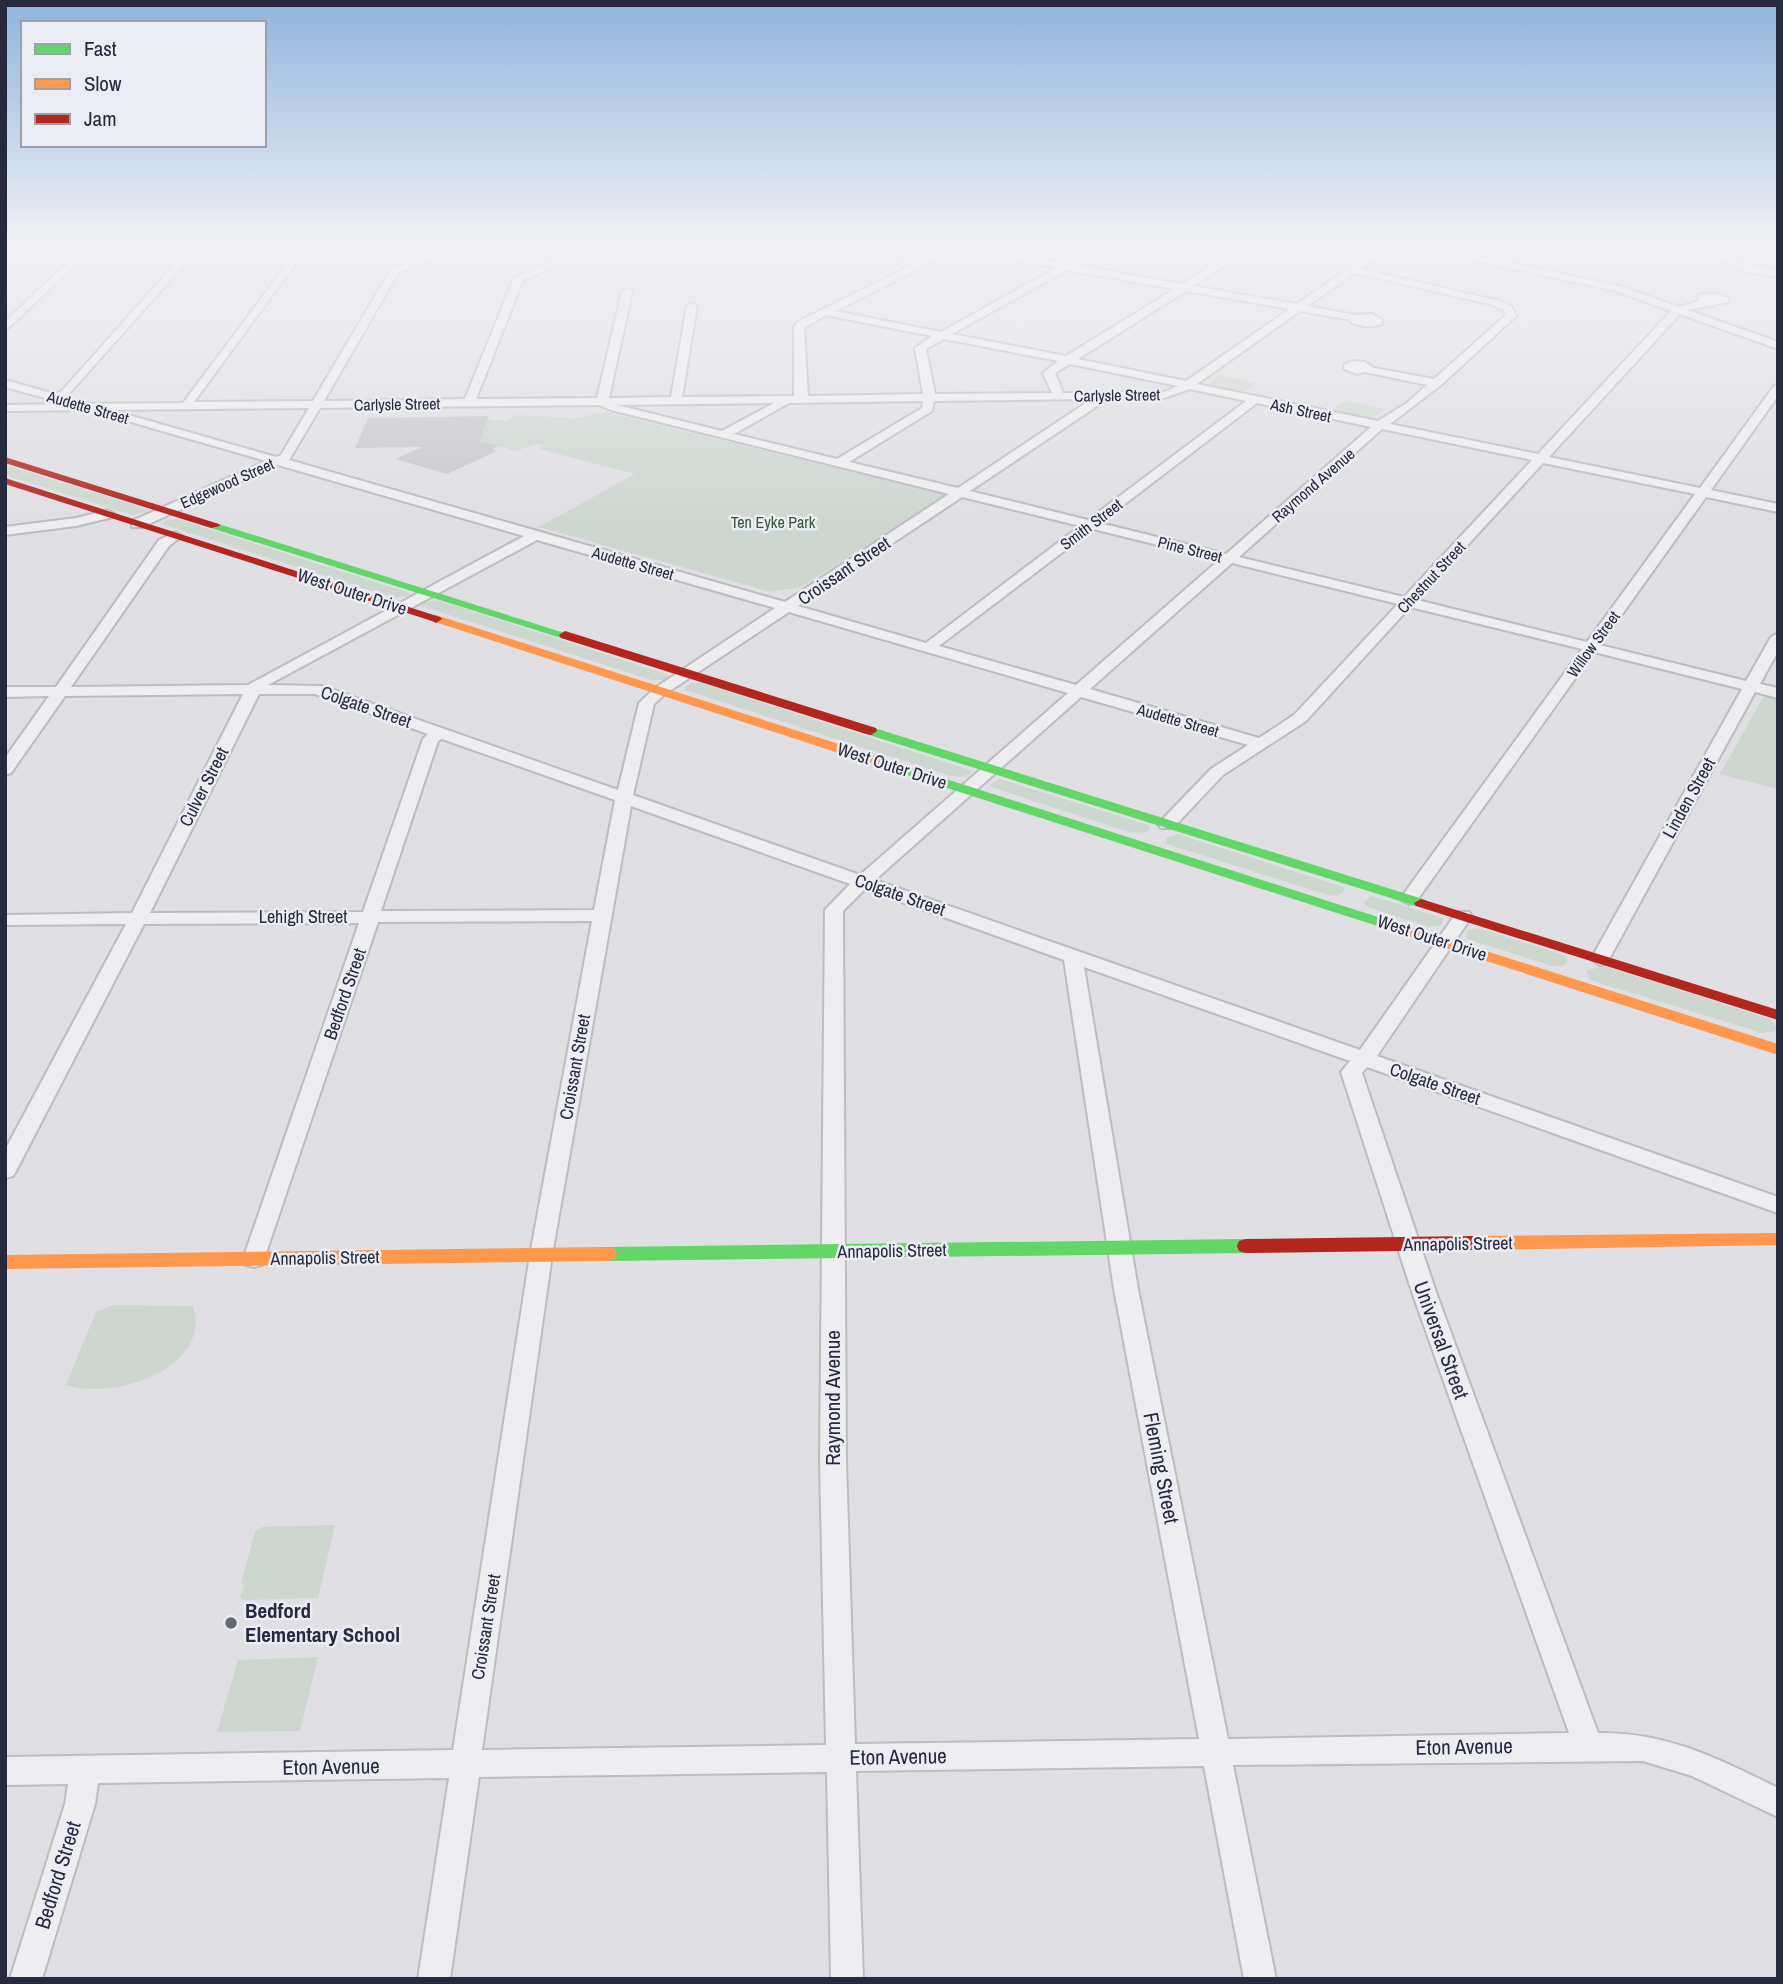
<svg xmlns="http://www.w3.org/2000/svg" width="1783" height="1984" font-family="'Archivo Narrow',sans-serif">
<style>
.green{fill:#cdd7d0}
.building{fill:#c6c7cc}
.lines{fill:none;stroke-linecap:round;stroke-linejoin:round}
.street-casing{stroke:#bcbcc1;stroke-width:4}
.street{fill:#eeeef1;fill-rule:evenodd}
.fast{fill:#63d668;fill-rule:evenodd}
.slow{fill:#ff974d;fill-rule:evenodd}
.jam{fill:#b3261e;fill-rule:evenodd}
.poi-dot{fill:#676977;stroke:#ecedf4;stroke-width:2.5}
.labels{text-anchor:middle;stroke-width:5;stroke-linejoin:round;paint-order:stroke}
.far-street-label{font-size:16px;fill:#27293c;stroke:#ecedf4}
.far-park-label{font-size:16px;fill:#355738;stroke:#ecedf4}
.street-label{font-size:18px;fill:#27293c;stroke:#ecedf4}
.near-street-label{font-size:21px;fill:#27293c;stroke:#ecedf4}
.near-poi-label{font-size:21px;font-weight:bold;fill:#27293c;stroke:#ecedf4;text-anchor:start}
</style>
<rect width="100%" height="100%" fill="#dfdfe4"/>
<g class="green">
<polygon points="898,255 915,258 883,273 853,265 869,257 884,260 874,267"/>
<polygon points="1218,375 1257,383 1244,392 1208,384"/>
<polygon points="1345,401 1386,409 1371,418 1332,411"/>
<polygon points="606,412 947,495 801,587 770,592 539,527 635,474 539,449 544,446 536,444 516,451 480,441 488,419 505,421 516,415 575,418"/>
<polygon points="5,465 147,509 148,511 133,515 5,475"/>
<polygon points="177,519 410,593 410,595 394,598 162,524 167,520"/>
<polygon points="437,600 669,675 665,680 652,680 421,606 425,602"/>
<polygon points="692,683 701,683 973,771 965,777 951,776 685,690 685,687"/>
<polygon points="1764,696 1778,700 1778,789 1720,774"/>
<polygon points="1000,779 1148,825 1150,828 1147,832 1132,833 991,787 991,784"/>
<polygon points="1177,834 1343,887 1345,890 1338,896 1328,895 1167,844 1166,838"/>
<polygon points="1371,896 1443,918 1442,925 1429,927 1367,907 1364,903"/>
<polygon points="1478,928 1560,954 1566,957 1567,962 1564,966 1551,966 1468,939 1466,934 1469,930"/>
<polygon points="1603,966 1770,1019 1777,1028 1775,1031 1762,1033 1590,980 1586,971"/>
<path d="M 114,1305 L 193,1306 C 213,1369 112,1401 66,1385 L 96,1312 Z"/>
<polygon points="335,1525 318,1598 243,1600 240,1598 244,1585 241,1583 255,1532 262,1527"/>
<polygon points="318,1657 300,1731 217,1732 238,1660"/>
</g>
<polygon class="building" points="489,416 480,441 498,446 492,449 497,451 447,474 395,459 422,447 355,448 368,418"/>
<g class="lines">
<g class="street-casing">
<g id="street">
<path d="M 89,242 L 97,242 L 97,244 L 317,242 L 322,245 L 301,256 L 194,402 L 313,401 L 391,269 L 460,242 L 474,242 L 398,273 L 324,401 L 465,399 L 514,278 L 556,260 L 477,242 L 496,242 L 565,256 L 601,242 L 614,242 L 523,280 L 476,399 L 597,398 L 622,292 L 627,289 L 632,292 L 609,398 L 671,397 L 687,306 L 692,303 L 697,306 L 682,397 L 794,396 L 794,327 L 799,321 L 958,242 L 970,242 L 965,246 L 1064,263 L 1103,242 L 1115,242 L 1075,265 L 1182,284 L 1250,242 L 1262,242 L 1193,286 L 1297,304 L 1387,242 L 1410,242 L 1619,286 L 1679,307 L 1699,301 L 1699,295 L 1715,293 L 1728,298 L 1728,302 L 1688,310 L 1778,342 L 1778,349 L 1680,314 L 1549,457 L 1700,488 L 1774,386 L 1778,385 L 1778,396 L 1711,490 L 1778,504 L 1778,512 L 1706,497 L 1600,645 L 1746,681 L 1771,637 L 1778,633 L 1778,651 L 1760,684 L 1778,688 L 1778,698 L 1755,692 L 1607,963 L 1600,965 L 1591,959 L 1742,689 L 1594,652 L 1415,903 L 1409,904 L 1400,899 L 1582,649 L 1410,607 L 1306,721 L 1223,775 L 1173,828 L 1161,828 L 1158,824 L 1211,769 L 1248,745 L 1081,697 L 875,880 L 1360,1050 L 1457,912 L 1469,912 L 1472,916 L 1377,1056 L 1778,1197 L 1778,1213 L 1367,1067 L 1362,1073 L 1436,1292 L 1598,1733 C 1667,1732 1717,1758 1778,1788 L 1778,1817 L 1692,1776 L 1643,1761 L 1233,1765 L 1276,1979 L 1244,1979 L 1204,1766 L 856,1771 L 863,1979 L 831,1979 L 827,1772 L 479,1777 L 450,1979 L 418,1979 L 449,1778 L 98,1783 L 95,1804 L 42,1979 L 10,1979 L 65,1804 L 68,1784 L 5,1785 L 5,1757 L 453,1750 L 530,1255 L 592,921 L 378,922 L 262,1265 L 254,1267 L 246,1265 L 243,1259 L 359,923 L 144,924 L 16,1171 L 13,1176 L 5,1178 L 5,1150 L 126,924 L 5,925 L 5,915 L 132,913 L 243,694 L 65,696 L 11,773 L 5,775 L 5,758 L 49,696 L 5,697 L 5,687 L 56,687 L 159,540 L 175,532 L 182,536 L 169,546 L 71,687 L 248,685 L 524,536 L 278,465 L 142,527 L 132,527 L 132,521 L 266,461 L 110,416 L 110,412 L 118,412 L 276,457 L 281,455 L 309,408 L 5,411 L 5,405 L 66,404 L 45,402 L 45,398 L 5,387 L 5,380 L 55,394 L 62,391 L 188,249 L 91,250 L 5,331 L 5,322 L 80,250 L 5,251 L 5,245 L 86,244 ZM 1396,244 L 1616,291 L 1671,311 L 1538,454 L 1390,424 L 1441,385 L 1516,316 L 1511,306 L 1500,301 L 1361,269 ZM 299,248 L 183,403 L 70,404 L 74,401 L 66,397 L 198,249 ZM 956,250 L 1056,268 L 941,332 L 835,311 ZM 1067,270 L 1175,289 L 1066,356 L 952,334 ZM 1355,273 L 1493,305 L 1503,310 L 1506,315 L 1434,379 L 1374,368 L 1365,362 L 1352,361 L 1344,365 L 1344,369 L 1357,374 L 1365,372 L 1427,385 L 1407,403 L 1378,421 L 1197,384 L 1300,311 L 1351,320 L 1352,323 L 1367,327 L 1382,324 L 1382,320 L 1372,314 L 1355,315 L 1307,306 ZM 1186,291 L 1290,309 L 1186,381 L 1078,359 ZM 826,315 L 932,336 L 915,348 L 923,394 L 808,396 L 804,328 ZM 944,339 L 1058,361 L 1043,373 L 1052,393 L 935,394 L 926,349 ZM 1070,364 L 1178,386 L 1164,392 L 1063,393 L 1055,373 ZM 1190,389 L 1246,401 L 1088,520 L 970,491 L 1108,399 L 1164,398 ZM 1092,399 L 958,488 L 849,462 L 932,411 L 934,401 ZM 923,401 L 922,408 L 837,459 L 734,434 L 789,403 ZM 774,403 L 722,431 L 617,405 ZM 1257,403 L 1371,427 L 1226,554 L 1100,523 ZM 599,405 L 611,410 L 949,494 L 785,602 L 289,460 L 320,408 ZM 1382,429 L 1532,460 L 1404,597 L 1239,557 ZM 1543,463 L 1695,494 L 1587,642 L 1417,600 ZM 962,497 L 1080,526 L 926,643 L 798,606 ZM 1093,529 L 1219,560 L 1076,685 L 939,646 ZM 537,540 L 775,608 L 655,688 L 639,703 L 618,790 L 322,686 L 268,685 ZM 1232,563 L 1398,604 L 1294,715 L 1259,738 L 1090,689 ZM 789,612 L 1068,693 L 860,875 L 633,795 L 654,704 L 665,694 ZM 259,694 L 315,694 L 428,734 L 423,739 L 363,912 L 150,913 ZM 442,739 L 615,800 L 594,910 L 381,911 L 438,741 ZM 631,806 L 850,884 L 825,910 L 820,1461 L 826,1745 L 482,1750 L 552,1255 ZM 865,889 L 1064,960 L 1114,1289 L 1199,1739 L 855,1744 L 846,1461 L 843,911 ZM 1084,967 L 1350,1061 L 1341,1072 L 1412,1292 L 1569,1733 L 1228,1739 L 1138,1289 Z"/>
<path d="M 1717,242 L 1727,242 L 1722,252 L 1740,263 L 1778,271 L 1778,277 C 1754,273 1729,271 1712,252 Z"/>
<polygon points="108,510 114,514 113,517 76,526 5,535 5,527 76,518"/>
</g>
</g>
<use href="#street" class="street"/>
<g class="fast">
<polygon points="211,524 219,524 571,635 565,639 561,638 211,528"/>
<polygon points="871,727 1426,900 1428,903 1426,906 1416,906 866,734 865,731"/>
<polygon points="896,763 1403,925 1406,928 1398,933 1393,931 891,770 889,767"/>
<polygon points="1246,1239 1253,1241 1255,1246 1253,1251 1246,1253 608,1261 601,1259 599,1254 601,1249 608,1247"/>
</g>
<g class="slow">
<polygon points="436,615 901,764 903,767 901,770 891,770 432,621 432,617"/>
<polygon points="1398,923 1778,1044 1778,1055 1393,931 1390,928"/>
<polygon points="1778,1233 1778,1245 1474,1250 1467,1248 1465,1243 1467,1238 1474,1236"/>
<polygon points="608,1247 615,1249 617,1254 615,1259 608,1261 5,1269 5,1255"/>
</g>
<g class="jam">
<polygon points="5,457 219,524 220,526 211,528 5,463"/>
<polygon points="5,478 440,617 442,619 436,623 432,621 5,484"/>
<polygon points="565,631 876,728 877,731 871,735 866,734 561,638 559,635"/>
<polygon points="1421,899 1778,1010 1778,1020 1416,906 1414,903"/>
<polygon points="1474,1236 1481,1238 1483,1243 1481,1248 1474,1250 1246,1253 1239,1251 1237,1246 1239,1241 1246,1239"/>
</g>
</g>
<linearGradient id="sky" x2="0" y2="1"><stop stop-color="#90b4de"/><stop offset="0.47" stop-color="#f1f1f3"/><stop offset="1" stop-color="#f1f1f3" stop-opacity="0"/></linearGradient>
<rect width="1783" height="520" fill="url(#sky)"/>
<circle class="poi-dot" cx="231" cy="1623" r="7"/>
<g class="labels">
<g class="far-street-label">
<text transform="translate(1117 395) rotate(-1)" y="6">Carlysle Street</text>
<text transform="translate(397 404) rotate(-1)" y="6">Carlysle Street</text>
<text transform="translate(88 407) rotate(16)" y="6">Audette Street</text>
<text transform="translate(1301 410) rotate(12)" y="6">Ash Street</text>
<text transform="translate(227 483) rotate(-24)" y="6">Edgewood Street</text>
<text transform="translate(1313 485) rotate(-41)" y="6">Raymond Avenue</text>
<text transform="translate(1091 524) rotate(-37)" y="6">Smith Street</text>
<text transform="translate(1190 549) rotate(14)" y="6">Pine Street</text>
<text transform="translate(633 563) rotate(16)" y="6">Audette Street</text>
<text transform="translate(1431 577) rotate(-47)" y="6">Chestnut Street</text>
<text transform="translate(1593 644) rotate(-54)" y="6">Willow Street</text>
<text transform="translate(1178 720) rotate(16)" y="6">Audette Street</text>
</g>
<g class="far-park-label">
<text x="773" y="528">Ten Eyke Park</text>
</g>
<g class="street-label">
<text transform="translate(844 571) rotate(-34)" y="6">Croissant Street</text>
<text transform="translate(352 592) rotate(18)" y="6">West Outer Drive</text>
<text transform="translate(366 707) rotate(19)" y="6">Colgate Street</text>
<text transform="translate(892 766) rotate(18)" y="6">West Outer Drive</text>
<text transform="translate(204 787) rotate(-63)" y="6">Culver Street</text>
<text transform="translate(1689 798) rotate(-61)" y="6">Linden Street</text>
<text transform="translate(900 895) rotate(19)" y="6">Colgate Street</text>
<text x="303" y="923">Lehigh Street</text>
<text transform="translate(1432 938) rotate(18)" y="6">West Outer Drive</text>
<text transform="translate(345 994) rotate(-71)" y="6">Bedford Street</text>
<text transform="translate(575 1067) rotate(-80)" y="6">Croissant Street</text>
<text transform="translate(1435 1084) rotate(19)" y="6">Colgate Street</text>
<text transform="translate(1458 1244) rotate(-1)" y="6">Annapolis Street</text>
<text transform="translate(892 1251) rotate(-1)" y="6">Annapolis Street</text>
<text transform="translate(325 1258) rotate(-1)" y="6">Annapolis Street</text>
<text transform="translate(486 1627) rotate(-81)" y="6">Croissant Street</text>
</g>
<g class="near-street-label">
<text transform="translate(1441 1340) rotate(70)" y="7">Universal Street</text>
<text transform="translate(833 1398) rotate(-90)" y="7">Raymond Avenue</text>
<text transform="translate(1161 1468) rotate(79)" y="7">Fleming Street</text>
<text transform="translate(1464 1747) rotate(-1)" y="7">Eton Avenue</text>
<text transform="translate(898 1757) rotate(-1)" y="7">Eton Avenue</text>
<text transform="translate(331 1767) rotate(-1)" y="7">Eton Avenue</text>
<text transform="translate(58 1875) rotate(-73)" y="7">Bedford Street</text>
</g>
<g class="near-poi-label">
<text x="245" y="1618">Bedford<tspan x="245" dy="24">Elementary School</tspan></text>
</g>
</g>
<rect width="1783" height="1984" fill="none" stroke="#27293c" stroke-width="14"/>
<rect x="21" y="21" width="245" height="126" fill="#ecedf4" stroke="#9d9faa" stroke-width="2"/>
<rect x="35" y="44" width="35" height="10" fill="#63d668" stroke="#9d9faa" stroke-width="2"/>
<text x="84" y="56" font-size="21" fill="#27293c">Fast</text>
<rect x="35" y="79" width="35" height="10" fill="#ff974d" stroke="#9d9faa" stroke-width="2"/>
<text x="84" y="91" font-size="21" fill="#27293c">Slow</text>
<rect x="35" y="114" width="35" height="10" fill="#b3261e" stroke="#9d9faa" stroke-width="2"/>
<text x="84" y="126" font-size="21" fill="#27293c">Jam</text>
</svg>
